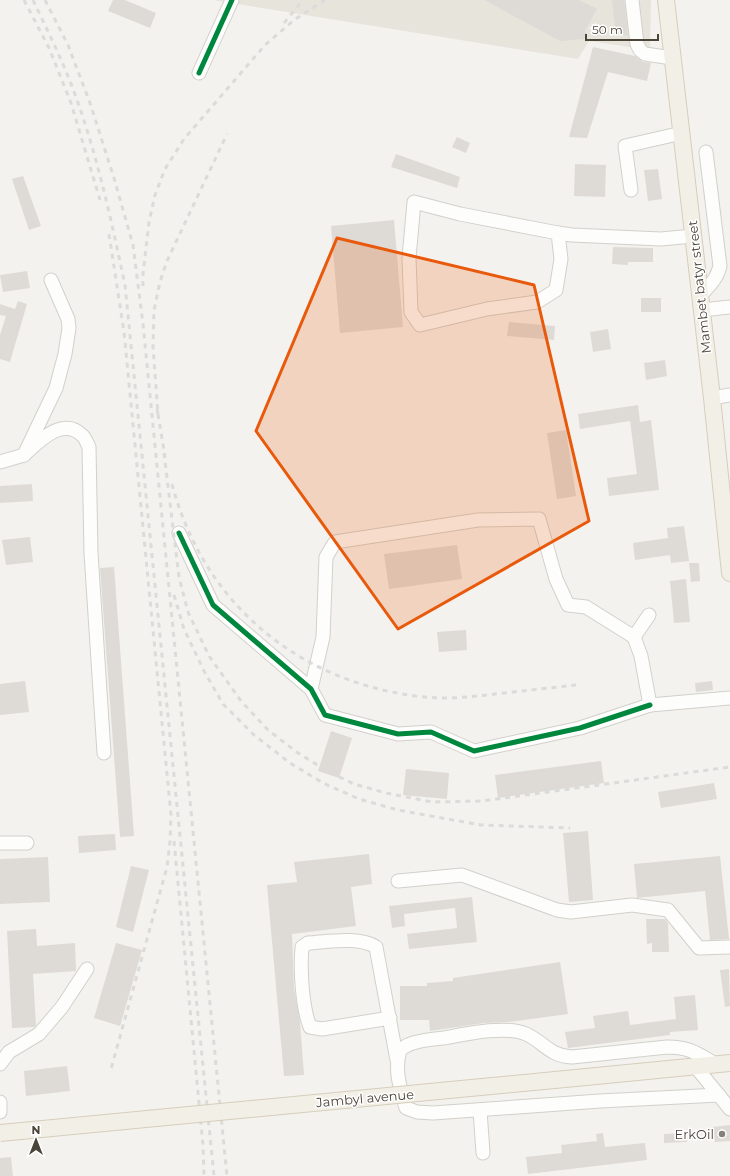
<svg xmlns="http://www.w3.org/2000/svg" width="730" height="1176" font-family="Montserrat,sans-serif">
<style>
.residential{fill:#e7e4dc}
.building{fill:#dedbd6}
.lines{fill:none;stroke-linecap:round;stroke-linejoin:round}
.minor-casing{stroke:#d2d0cb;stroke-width:15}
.major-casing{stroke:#d6cebb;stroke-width:18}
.minor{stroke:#fdfdfc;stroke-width:13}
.major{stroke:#f2efe6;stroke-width:16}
.rail{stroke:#dbdbda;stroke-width:3;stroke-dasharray:5 5;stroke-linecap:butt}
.major-bridge-casing{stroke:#d6cebb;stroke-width:18;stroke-linecap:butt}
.major-bridge{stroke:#f2efe6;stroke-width:16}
.cycleway-casing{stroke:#fff;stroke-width:8}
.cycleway{stroke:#00873e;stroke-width:5}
.marked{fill:#e8590c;fill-opacity:0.2;stroke:#e8590c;stroke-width:3;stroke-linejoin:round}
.poi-dot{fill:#868178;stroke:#fff;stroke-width:1.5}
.labels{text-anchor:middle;stroke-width:3;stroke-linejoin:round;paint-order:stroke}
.street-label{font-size:13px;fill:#4b4439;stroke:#fff}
.poi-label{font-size:13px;fill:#4b4439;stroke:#fff;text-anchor:end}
</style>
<rect width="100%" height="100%" fill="#f4f2ee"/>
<polygon class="residential" points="213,0 651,0 650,50 589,41 578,59"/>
<g class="building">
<polygon points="113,0 125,0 156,13 150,28 108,11"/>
<polygon points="484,0 579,0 597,9 585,31 587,33 584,39 560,41"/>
<polygon points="612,0 624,0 628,35 616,36"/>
<polygon points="593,47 635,56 643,62 651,63 647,81 608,72 587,138 569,137"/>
<polygon points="457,137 470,143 466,153 452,147"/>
<polygon points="396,154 460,177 457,188 391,167"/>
<polygon points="575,164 606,165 605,197 574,196"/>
<polygon points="658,169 662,199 648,201 644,170"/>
<polygon points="23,176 41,226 29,230 12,179"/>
<polygon points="394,220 403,327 340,333 331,226"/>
<polygon points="613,247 653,248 653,262 628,262 628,265 612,264"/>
<polygon points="27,271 30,288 3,292 0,275"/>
<rect x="641" y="298" width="20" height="14"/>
<polygon points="18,301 27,304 10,362 0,359 0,335 6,316 0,315 0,304 15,309"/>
<polygon points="509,322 555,326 554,340 507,336"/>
<polygon points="608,329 611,349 593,352 590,332"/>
<polygon points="665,360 667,376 646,380 644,363"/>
<polygon points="638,405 640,422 651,420 659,490 609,496 607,478 637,474 630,421 580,429 578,414"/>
<polygon points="566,430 576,496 557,499 547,433"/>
<polygon points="32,484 33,501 0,503 0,486"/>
<polygon points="684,526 689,561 671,563 670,555 635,560 633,543 668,538 667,528"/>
<polygon points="30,537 33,562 6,565 2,540"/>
<polygon points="457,545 462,579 389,589 384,554"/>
<polygon points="689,563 699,563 700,581 691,582"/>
<polygon points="114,567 134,836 120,837 100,568"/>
<polygon points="686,579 690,622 674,623 670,581"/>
<polygon points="466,630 467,650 439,652 437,632"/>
<polygon points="25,681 29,712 0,715 0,684"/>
<polygon points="712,681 713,690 696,692 695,683"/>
<polygon points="331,731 352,738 339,778 318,771"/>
<polygon points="601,761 604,783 498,798 495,775"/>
<polygon points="406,769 449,773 447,799 403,795"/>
<polygon points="714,783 717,799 661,808 658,792"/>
<polygon points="588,831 593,900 569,902 563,833"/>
<polygon points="115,834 116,850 79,853 78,836"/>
<polygon points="369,854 372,884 351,887 356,926 292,934 294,989 300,1022 304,1075 284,1076 267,885 297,882 294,862"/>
<polygon points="720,856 729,939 710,940 705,891 637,898 634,864"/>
<polygon points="48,857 50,902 0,904 0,859"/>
<polygon points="131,866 149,870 133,932 116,927"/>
<polygon points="472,897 477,942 409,949 407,934 457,928 455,908 404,914 405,926 392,928 389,906"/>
<polygon points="646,919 665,919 668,923 669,952 652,952 652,943 647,944"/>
<polygon points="36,929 37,946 75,943 76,971 33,974 36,1026 35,1027 12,1028 7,931"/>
<polygon points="116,943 142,950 120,1026 94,1018"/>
<polygon points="560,962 568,1014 509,1022 484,1023 430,1031 429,1020 400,1020 400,986 427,986 427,983 453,981 453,978"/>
<polygon points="729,969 730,1006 725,1007 720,970"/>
<polygon points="695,995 698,1030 670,1032 670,1035 568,1048 565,1032 595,1028 593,1016 628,1011 630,1025 676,1019 674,997"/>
<polygon points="67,1066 70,1091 26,1096 24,1071"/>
<polygon points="730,1125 730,1141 715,1142 713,1127"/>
<polygon points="603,1133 605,1147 645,1143 647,1160 528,1174 526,1157 562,1153 561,1145 597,1141 596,1134"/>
<polygon points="686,1133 687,1142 664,1143 664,1134"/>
<polygon points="11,1157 13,1176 0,1176 0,1158"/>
</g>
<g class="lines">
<g class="minor-casing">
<g id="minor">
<polyline points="632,0 637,44 640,50 645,54 672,58"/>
<polyline points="199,73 232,0"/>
<polyline points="631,190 625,146 682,133"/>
<polygon points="414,202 460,214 558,233 561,259 556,290 537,302 487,309 420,325 411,312 409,258"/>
<polyline points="558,233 572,235 661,239 693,236"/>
<path d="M 51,280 L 68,319 L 69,328 L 65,354 L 56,388 L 24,455 C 38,442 63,415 83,436 C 85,438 87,443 89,447 L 91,553 L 104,753"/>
<path d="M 700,296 C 709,286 717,279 720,266 L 706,152"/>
<polyline points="702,310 730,307"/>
<polyline points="712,398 730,395"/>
<polyline points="0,462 24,455"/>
<polyline points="179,533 213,605 311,689 325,715 398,734 431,732 474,751 580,728 650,705"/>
<polyline points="649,615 634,637 641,656 650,705 730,698"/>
<polyline points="311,689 323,637 326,557 335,542 478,520 539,519 556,579 568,605 586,607 634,637"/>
<polyline points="0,843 27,843"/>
<polyline points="398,881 462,875 557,910 571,912 632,905 668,910 699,948 730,947"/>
<path d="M 390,1018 L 322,1029 L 310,1027 C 302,1006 300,970 302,947 L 308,943 C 327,942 359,936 376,947 L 397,1060"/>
<polyline points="0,1064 9,1052 39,1034 62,1007 87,969"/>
<path d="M 717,1065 C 698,1054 690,1047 667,1047 L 572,1057 C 549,1056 544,1042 526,1034 C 506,1025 465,1034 444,1038 C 434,1039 423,1040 413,1043 C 409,1044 404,1047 400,1050 C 394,1071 400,1087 406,1108 L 417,1112 L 433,1113 L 600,1101 L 719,1095"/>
<polyline points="695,1066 730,1109"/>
<polyline points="0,1102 0,1112"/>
<polyline points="480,1110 483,1153"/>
</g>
</g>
<g class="major-casing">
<g id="major">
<polyline points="666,0 712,398 730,573"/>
<polyline points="586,1077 730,1063"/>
</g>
</g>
<use href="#minor" class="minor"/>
<use href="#major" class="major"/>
<g class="rail">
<polyline points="24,0 49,48 71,103 100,200"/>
<path d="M 33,0 C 49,34 66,67 78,103 C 99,162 112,224 125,285 L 214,1176"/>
<polyline points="45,0 68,45 90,103 114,178 133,245 143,324 227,1176"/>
<polyline points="284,23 303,0"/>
<polyline points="109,234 124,332 171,815 170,841 167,867 111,1069"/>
<polyline points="143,286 143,274 149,222 155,195 165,169 184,139 265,45 294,20 325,0"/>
<polyline points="157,409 158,414 153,347 154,310 160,282 167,261 227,134"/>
<polyline points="158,414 165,457"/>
<polyline points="164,453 179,577 188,612 209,656 241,701 268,730 298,753 327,771 354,784 386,793 432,802 482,801 730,767"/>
<path d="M 172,484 C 200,591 280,667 387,691 C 406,695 425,698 444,698 C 461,698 478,696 495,694 C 522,691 549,688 576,685"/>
<polyline points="174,595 184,629 204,671 223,704 254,735 290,763 323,783 359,799 398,810 436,817 481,825 570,828"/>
<polyline points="174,841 203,1145 204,1176"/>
</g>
<g class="major-bridge-casing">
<polyline id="major-bridge" points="0,1133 586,1077"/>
</g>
<use href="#major-bridge" class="major-bridge"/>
<g class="cycleway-casing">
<g id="cycleway">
<polyline points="199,73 232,0"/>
<polyline points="179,533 213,605 311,689 325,715 398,734 431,732 474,751 580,728 650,705"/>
</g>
</g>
<use href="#cycleway" class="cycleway"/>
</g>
<path class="marked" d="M 337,238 L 534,285 L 589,521 L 398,629 L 256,431 Z"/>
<circle class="poi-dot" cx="722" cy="1134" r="4"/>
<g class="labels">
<g class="street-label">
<text transform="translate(699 287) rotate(-96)" y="5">Mambet batyr street</text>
<text transform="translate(365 1098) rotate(-5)" y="5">Jambyl avenue</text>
</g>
<g class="poi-label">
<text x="714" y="1139">ErkOil</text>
</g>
</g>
<g transform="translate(36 1140)" stroke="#ffffff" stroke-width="3" paint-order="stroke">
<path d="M0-3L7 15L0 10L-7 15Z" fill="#4b4439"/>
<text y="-6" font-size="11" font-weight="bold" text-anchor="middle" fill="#4b4439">N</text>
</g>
<path d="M586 34v6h72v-6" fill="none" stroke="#4b4439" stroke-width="2"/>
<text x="592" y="34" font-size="12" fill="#4b4439" stroke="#ffffff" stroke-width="3" paint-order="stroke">50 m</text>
</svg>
